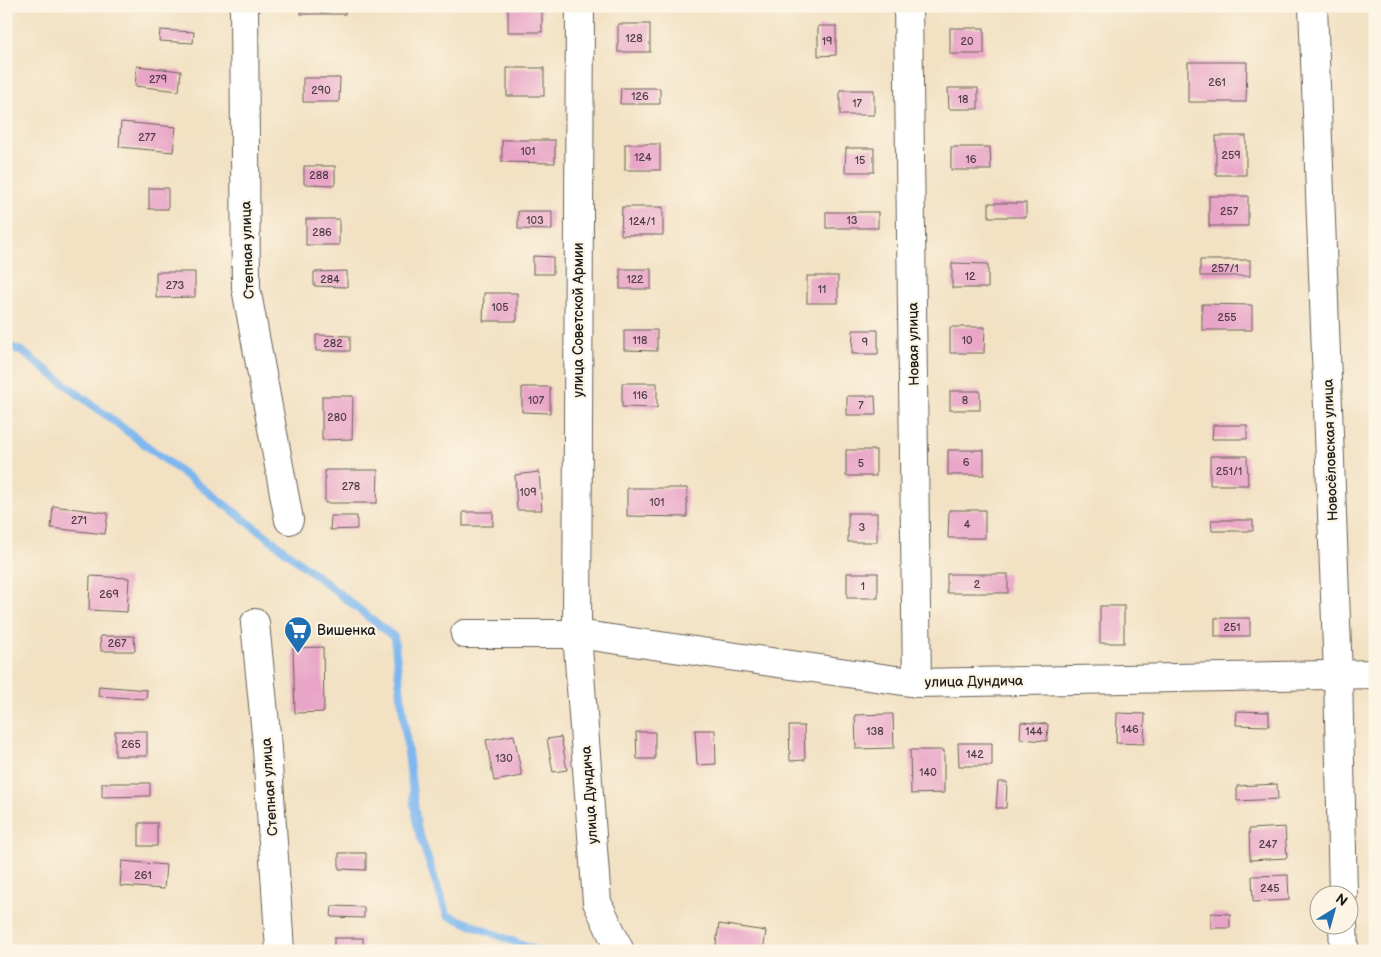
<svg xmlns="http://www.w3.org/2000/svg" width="1381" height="957" font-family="'Balsamiq Sans',sans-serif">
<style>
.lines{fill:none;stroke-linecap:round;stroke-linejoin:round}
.stream{stroke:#7eb7ef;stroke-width:8}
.building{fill:#e9a5c7}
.minor-casing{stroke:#676156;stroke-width:30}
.minor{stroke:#fff;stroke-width:28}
.labels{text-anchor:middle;stroke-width:4.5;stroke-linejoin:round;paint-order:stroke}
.number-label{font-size:11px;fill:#4f3e47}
.street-label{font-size:14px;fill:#1c1c1c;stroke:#fcf5e5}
.poi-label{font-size:14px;fill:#1c1c1c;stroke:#fcf5e5;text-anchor:start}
</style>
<rect width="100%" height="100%" fill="#fcf5e5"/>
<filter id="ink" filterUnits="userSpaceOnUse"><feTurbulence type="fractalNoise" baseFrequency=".02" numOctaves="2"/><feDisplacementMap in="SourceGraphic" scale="10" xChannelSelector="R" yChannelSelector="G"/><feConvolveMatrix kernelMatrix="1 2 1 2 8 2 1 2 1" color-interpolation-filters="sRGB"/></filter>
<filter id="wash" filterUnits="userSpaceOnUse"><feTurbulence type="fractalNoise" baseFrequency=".0096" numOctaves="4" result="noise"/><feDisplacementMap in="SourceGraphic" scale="20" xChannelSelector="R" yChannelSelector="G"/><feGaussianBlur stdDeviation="1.12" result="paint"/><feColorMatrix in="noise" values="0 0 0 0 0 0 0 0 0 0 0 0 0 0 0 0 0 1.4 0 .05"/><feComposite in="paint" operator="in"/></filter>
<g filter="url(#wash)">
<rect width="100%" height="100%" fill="#f2e1c3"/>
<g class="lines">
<polyline class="stream" points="6,345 21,351 265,535 394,637 417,827 447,915 537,951"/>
</g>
<g id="blocks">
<g class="building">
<rect x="301" y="6" width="44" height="8"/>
<rect x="508" y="6" width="34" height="26"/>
<rect x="618" y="24" width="32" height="28"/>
<polygon points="818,26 836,26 836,55 818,56"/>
<rect x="950" y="28" width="34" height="26"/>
<polygon points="160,30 194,32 193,43 159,41"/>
<polygon points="1188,62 1247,62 1246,102 1188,102"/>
<polygon points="137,66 181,71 179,91 135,86"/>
<rect x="507" y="68" width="37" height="28"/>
<polygon points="303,78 340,78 339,102 303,102"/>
<polygon points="621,88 660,88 660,104 620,104"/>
<polygon points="948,88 978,88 978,109 949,109"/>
<rect x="840" y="90" width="34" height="25"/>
<polygon points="121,122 176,127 173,152 119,147"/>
<rect x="1216" y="136" width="30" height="39"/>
<polygon points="502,140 555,140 555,163 502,162"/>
<rect x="625" y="144" width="35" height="26"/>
<polygon points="951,147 990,147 991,170 951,170"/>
<polygon points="846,148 874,148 874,172 845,172"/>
<polygon points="304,166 335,166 335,185 304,184"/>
<rect x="149" y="188" width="19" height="21"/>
<rect x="1209" y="196" width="39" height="30"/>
<rect x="989" y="203" width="37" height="14"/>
<polygon points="622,207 663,207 663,235 621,235"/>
<polygon points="518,211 552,211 552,230 518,229"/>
<rect x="826" y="212" width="52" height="16"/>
<rect x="306" y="219" width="33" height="26"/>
<polygon points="533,256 553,257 553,274 533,274"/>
<rect x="1200" y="260" width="50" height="16"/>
<polygon points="952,263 988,264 988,288 952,288"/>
<rect x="620" y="269" width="31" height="20"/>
<polygon points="347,271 347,287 314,286 314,272"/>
<polygon points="156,272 195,272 195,297 156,298"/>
<rect x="807" y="276" width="31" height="27"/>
<polygon points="484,293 517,293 517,321 483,321"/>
<polygon points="1202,304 1252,305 1252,330 1202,330"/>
<polygon points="950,327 985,327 984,353 950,353"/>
<polygon points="624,330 657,330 657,351 624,350"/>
<polygon points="853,330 878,330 878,354 852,354"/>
<polygon points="316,335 350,336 350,351 316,351"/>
<polygon points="622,383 657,383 657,408 622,407"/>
<polygon points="522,387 550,387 550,413 522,412"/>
<rect x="950" y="391" width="30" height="19"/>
<polygon points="322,396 353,396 352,439 322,440"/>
<polygon points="847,396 875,396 876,415 847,415"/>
<polygon points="1213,425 1247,425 1247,439 1212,439"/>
<rect x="846" y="450" width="30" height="26"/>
<rect x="948" y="450" width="36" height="25"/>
<polygon points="1210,456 1247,456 1248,485 1210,485"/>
<polygon points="325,470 378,470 377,503 325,503"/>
<polygon points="539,472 542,510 517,510 515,475"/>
<polygon points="627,488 687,488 687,517 627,516"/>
<polygon points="53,506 108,513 105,534 51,528"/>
<polygon points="949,510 985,510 985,538 948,538"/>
<rect x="463" y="512" width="30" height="14"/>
<rect x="848" y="513" width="29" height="29"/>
<polygon points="331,516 357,516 357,529 330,530"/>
<polygon points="1211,520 1253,520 1253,531 1212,531"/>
<rect x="847" y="573" width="31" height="25"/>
<rect x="947" y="574" width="61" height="19"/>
<polygon points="90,576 129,578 127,612 89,610"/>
<rect x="1100" y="606" width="24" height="37"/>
<rect x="1215" y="618" width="35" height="18"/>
<polygon points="100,636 134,636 135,651 101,651"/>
<polygon points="323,647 324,712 295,713 293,648"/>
<polygon points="99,686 147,690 146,699 98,696"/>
<polygon points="1237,711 1269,712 1269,726 1236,725"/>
<polygon points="1117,713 1145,714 1144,744 1116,743"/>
<polygon points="893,714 894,748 856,749 855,715"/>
<polygon points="1021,722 1048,724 1047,741 1020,739"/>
<polygon points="789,726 804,726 805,760 790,761"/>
<polygon points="695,730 715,730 716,764 697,765"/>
<rect x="115" y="731" width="32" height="25"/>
<polygon points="636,732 655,732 655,759 637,759"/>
<polygon points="514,735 522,776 494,781 486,740"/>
<polygon points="561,737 567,770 553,772 547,739"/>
<polygon points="958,743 992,743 992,766 959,766"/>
<polygon points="910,750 944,750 944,793 911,794"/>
<polygon points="998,782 1007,782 1006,808 996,808"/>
<polygon points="102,783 150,783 150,796 102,797"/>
<polygon points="1277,784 1278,799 1237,801 1237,786"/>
<rect x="139" y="823" width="18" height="23"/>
<polygon points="1285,827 1287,858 1250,860 1249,829"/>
<polygon points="339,853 366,853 366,870 339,869"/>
<polygon points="122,861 166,865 164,889 120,886"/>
<polygon points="1288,875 1289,900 1253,902 1252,876"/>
<polygon points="332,906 364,907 364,918 331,917"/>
<polygon points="1211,913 1230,914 1230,928 1211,928"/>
<polygon points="719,924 766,931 763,951 715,951"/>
<rect x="334" y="938" width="29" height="13"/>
</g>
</g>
</g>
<g filter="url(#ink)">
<use href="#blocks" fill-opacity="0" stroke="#676156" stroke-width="1"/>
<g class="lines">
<g class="minor-casing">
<g id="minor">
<polyline points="244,6 246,288 289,520"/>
<polyline points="580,6 577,634 597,902 620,951"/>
<polyline points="908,6 917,683"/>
<polyline points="1313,6 1338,675 1343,894"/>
<polyline points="255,623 266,734 280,951"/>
<polyline points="465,634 577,634 917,683 1375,674"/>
<polyline points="1343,924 1344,951"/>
</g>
</g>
<use href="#minor" class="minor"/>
</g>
</g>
<defs>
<g id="supermarket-pin" transform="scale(1.4375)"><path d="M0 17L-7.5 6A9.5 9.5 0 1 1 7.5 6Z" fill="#1f6fb2" stroke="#fcf5e5"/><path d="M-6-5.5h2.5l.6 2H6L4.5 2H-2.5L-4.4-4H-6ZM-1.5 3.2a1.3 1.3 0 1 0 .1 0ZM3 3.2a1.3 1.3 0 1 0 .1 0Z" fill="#fff"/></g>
</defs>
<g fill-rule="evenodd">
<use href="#supermarket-pin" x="298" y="630"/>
</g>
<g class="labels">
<g class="number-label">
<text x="634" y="42">128</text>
<text x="827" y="45">19</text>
<text x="967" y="45">20</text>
<text x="158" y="83">279</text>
<text x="1217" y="86">261</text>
<text x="321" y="94">290</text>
<text x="640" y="100">126</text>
<text x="963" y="103">18</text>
<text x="857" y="107">17</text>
<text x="147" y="141">277</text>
<text x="528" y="155">101</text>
<text x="1231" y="159">259</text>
<text x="643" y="161">124</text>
<text x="971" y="163">16</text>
<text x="860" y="164">15</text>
<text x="319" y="179">288</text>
<text x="1229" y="215">257</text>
<text x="535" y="224">103</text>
<text x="852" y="224">13</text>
<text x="642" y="225">124/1</text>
<text x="322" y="236">286</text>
<text x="1225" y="272">257/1</text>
<text x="970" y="280">12</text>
<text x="330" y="283">284</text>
<text x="635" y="283">122</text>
<text x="175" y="289">273</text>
<text x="822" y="293">11</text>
<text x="500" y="311">105</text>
<text x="1227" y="321">255</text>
<text x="640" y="344">118</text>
<text x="967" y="344">10</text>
<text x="865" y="346">9</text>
<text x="333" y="347">282</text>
<text x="640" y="399">116</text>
<text x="536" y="404">107</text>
<text x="965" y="404">8</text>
<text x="861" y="409">7</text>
<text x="337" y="421">280</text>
<text x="966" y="466">6</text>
<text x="861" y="467">5</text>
<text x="1229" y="475">251/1</text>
<text x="351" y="490">278</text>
<text x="528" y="496">109</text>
<text x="657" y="506">101</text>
<text x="79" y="524">271</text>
<text x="967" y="528">4</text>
<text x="862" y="531">3</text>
<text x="977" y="588">2</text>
<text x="863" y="590">1</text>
<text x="109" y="598">269</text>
<text x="1232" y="631">251</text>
<text x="117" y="647">267</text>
<text x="1130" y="733">146</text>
<text x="875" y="735">138</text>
<text x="1034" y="735">144</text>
<text x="131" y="748">265</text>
<text x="975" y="758">142</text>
<text x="504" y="762">130</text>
<text x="928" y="776">140</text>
<text x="1268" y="848">247</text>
<text x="143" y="879">261</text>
<text x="1270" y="892">245</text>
</g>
<g class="street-label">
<text transform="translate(247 250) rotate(-92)" y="5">Степная улица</text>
<text transform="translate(578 320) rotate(-90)" y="5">улица Советской Армии</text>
<text transform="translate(913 344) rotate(-91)" y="5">Новая улица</text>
<text transform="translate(1330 450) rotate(-92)" y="5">Новосёловская улица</text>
<text transform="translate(974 681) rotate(-1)" y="5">улица Дундича</text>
<text transform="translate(269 787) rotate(-94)" y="5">Степная улица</text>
<text transform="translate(589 795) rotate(-94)" y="5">улица Дундича</text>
</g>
<g class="poi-label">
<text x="317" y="635">Вишенка</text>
</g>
</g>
<rect width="1381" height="957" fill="none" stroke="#fcf5e5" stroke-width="25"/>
<g transform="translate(1334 910) rotate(37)"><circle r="24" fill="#fcf5e5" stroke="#a29e95"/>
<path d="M0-4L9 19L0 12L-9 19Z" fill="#1f6fb2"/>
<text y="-8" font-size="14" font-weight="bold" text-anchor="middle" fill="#1c1c1c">N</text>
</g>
</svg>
